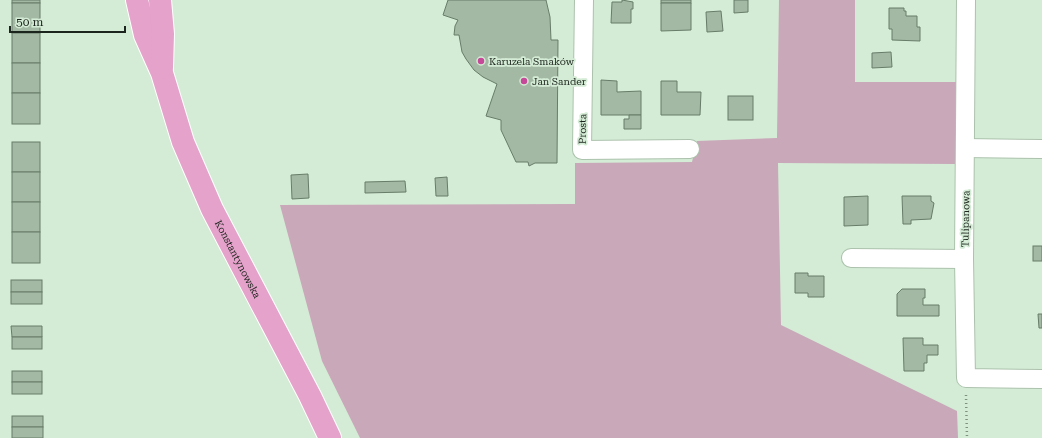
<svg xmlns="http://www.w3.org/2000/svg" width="1042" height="438" font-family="'Roboto Serif',serif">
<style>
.green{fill:#c8a8b9}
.building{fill:#a3b9a4;stroke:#687d69}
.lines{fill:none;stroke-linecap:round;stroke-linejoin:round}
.minor-casing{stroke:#acc2ad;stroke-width:20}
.major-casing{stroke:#fff;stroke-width:24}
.path{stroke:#7f9080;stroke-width:2.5;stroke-dasharray:1 3;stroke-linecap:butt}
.minor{stroke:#fff;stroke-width:18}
.major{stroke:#e5a2cb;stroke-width:22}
.poi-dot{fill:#c54998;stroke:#d4ebd5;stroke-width:1.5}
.labels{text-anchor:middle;stroke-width:3.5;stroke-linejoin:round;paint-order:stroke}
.poi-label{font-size:10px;fill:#1c251d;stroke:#d4ebd5;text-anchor:start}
.street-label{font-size:10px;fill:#1c251d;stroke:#d4ebd5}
</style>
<rect width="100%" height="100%" fill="#d4ebd5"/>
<polygon class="green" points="779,0 855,0 855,82 957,82 956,164 778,163 781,325 957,411 958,438 360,438 322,361 280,205 575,204 575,163 692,162 697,141 777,138"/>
<g class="building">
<rect x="12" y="0" width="28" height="3"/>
<polygon points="448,0 546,0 550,17 551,40 558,40 557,163 535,163 529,166 528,162 516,162 501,130 501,120 486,116 497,84 483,77 474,70 466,59 462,52 459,35 454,35 455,26 458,20 443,15"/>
<polygon points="622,0 633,2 633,9 631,9 631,23 611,23 612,2 622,2"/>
<rect x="661" y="0" width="30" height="3"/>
<polygon points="734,0 748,0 748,12 734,13"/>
<rect x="12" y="3" width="28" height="30"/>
<polygon points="661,3 691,3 691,30 661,31"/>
<polygon points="889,8 904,8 904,11 906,11 906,16 917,16 917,27 920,27 920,41 892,40 892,29 889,29"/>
<polygon points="721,11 723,31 707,32 706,12"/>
<rect x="12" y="33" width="28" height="30"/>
<polygon points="891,52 892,67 872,68 872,53"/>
<rect x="12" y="63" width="28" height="30"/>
<polygon points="601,80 617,81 617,92 641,91 641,115 601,115"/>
<polygon points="661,81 677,81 677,92 701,92 700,115 661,115"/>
<rect x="12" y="93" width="28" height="31"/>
<rect x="728" y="96" width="25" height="24"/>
<polygon points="629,115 641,115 641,129 624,129 624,119 629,119"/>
<rect x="12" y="142" width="28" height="30"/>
<rect x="12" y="172" width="28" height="30"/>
<polygon points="308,174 309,198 292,199 291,175"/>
<polygon points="447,177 448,196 436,196 435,178"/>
<polygon points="405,181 406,192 365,193 365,182"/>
<polygon points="868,196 868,225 844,226 844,197"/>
<polygon points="902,196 931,196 931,201 934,203 931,219 911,220 911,224 903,224"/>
<rect x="12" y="202" width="28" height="30"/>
<rect x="12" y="232" width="28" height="31"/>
<rect x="1033" y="246" width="9" height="15"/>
<polygon points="795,273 808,273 808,276 824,276 824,297 808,297 808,293 795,293"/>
<rect x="11" y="280" width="31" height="12"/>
<polygon points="902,289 925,289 925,298 923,298 923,305 939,305 939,316 897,316 897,294"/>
<rect x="11" y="292" width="31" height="12"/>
<polygon points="1038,314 1042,314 1042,328 1039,328"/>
<polygon points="11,326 42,326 42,337 12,337"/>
<rect x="12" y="337" width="30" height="12"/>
<polygon points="903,338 923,338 923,345 938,345 938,355 927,355 927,363 924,363 924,371 904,371"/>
<rect x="12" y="371" width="30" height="11"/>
<rect x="12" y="382" width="30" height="12"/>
<rect x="12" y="416" width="31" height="11"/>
<rect x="12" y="427" width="31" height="11"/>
</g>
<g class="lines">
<g class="minor-casing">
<g id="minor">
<polyline points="584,0 582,150 690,149"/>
<polyline points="966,0 964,259 966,378 1042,379"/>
<polyline points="965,148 1042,149"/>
<polyline points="851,258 964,259"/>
</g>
</g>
<g class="major-casing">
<g id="major">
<path id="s1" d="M 137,0 L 145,35 L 162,73 L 183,142 L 212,209 L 310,396 L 330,438"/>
<polyline points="160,0 163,34 162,68"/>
</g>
</g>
<polyline class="path" points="966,395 967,438"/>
<use href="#minor" class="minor"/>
<use href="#major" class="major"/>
</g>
<g class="poi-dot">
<circle cx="481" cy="61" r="4"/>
<circle cx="524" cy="81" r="4"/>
</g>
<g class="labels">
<g class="poi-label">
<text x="489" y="65">Karuzela Smaków</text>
<text x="532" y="85">Jan Sander</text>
</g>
<g class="street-label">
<text transform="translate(582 129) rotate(-89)" y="4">Prosta</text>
<text transform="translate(965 219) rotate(-89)" y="4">Tulipanowa</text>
<text dy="4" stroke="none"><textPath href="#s1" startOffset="279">Konstantynowska</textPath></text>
</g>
</g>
<path d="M10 26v6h115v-6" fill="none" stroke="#1c251d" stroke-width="2"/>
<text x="16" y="26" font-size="12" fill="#1c251d" stroke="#d4ebd5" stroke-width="3" paint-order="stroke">50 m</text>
</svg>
